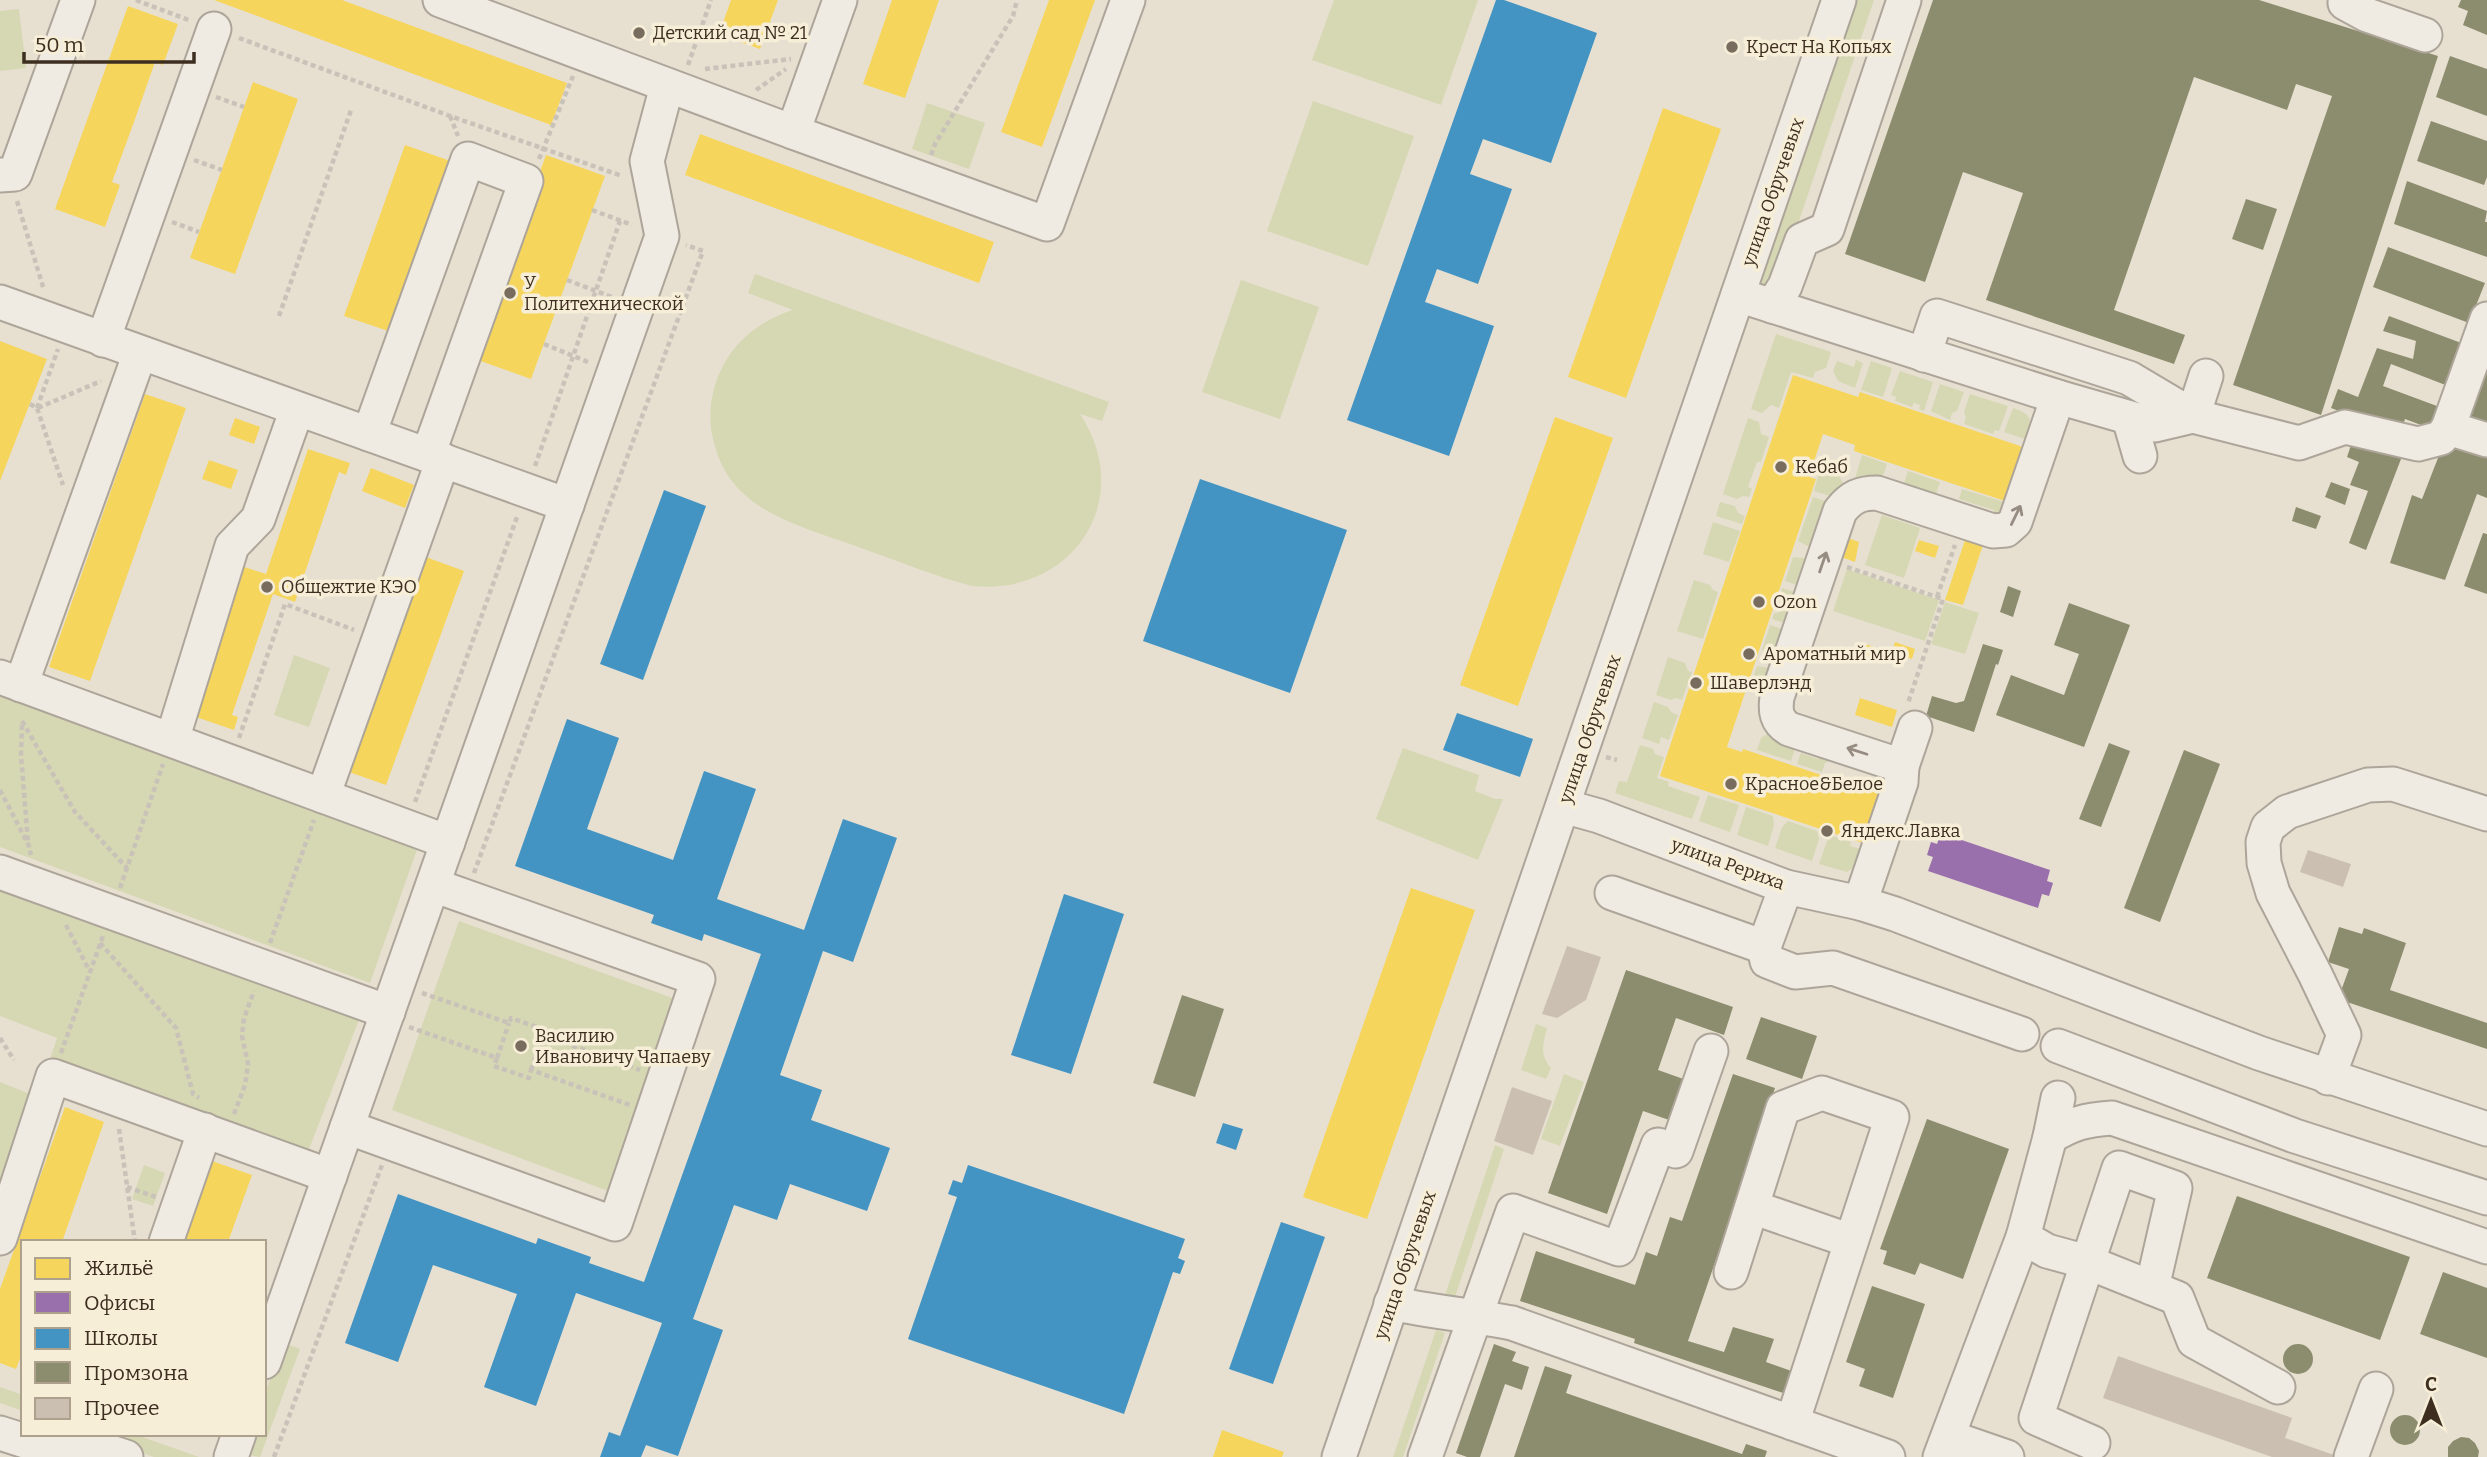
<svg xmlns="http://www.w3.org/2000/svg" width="2487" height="1457" font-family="Bitter,serif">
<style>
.green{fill:#d6d7b3}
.homes{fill:#f6d55c}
.offices{fill:#9970ab}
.schools{fill:#4393c3}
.industry{fill:#8c8c6e}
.building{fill:#cbbfb2}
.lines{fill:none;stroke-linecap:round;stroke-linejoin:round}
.minor-casing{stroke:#ada599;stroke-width:37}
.path{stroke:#c8c2b9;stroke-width:4.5;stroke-dasharray:5 3.5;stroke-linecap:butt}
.minor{stroke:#efebe3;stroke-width:33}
.oneway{stroke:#968c82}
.poi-dot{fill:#786c5e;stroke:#f7eed8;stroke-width:2.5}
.labels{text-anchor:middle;stroke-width:7;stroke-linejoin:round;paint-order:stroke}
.poi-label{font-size:18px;fill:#3d2e20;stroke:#f7eed8;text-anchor:start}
.street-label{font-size:18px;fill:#3d2e20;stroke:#f7eed8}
</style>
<rect width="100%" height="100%" fill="#e7e0d1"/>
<g class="green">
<polygon points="1334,0 1478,0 1441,105 1312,60"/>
<polygon points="1854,0 1874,0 1778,283 1759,293 1758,278"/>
<polygon points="19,9 26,68 0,71 0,11"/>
<polygon points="1313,101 1414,136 1368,266 1267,231"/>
<polygon points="927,103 985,123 969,169 912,149"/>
<path d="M 755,274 L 1109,402 L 1102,421 L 1080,414 C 1137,500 1072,596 972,586 C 934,576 898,561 861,548 C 805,527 732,513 715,446 C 709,427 709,408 714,389 C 725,348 755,322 793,310 L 748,293 Z"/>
<polygon points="1241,280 1319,307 1280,419 1202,392"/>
<polygon points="1776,334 1831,352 1826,368 1815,372 1813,378 1791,372 1779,408 1771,405 1762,413 1751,409"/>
<polygon points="1856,360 1863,363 1855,388 1838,381 1833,371 1837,361 1854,367"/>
<polygon points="1871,361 1892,368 1883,397 1861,390"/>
<polygon points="1900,371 1933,382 1924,411 1919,409 1920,405 1914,403 1912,407 1895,401 1896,397 1891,395"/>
<polygon points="1940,384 1964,392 1957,411 1952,413 1950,420 1931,411"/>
<polygon points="1970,394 2008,406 1999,431 1995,430 1993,434 1964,424 1966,417 1964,412"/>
<path d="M 2013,408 C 2034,415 2032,420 2025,439 L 2004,432 Z"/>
<polygon points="1748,418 1759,422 1761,434 1769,437 1761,462 1757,462 1748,487 1752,489 1749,497 1743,496 1737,499 1723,494"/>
<polygon points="1862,455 1887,464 1881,482 1854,482"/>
<polygon points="1823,458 1831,461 1846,489 1836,498 1814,491"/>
<polygon points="1908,471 1940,482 1934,500 1902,489"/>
<polygon points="1962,489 2007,503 2004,513 1991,519 1994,510 1959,499"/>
<polygon points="1813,497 1831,503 1815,550 1798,541"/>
<polygon points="1720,502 1735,506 1738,513 1745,516 1742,524 1716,516"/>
<polygon points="1882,515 1920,528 1904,578 1865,565"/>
<polygon points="1713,522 1740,531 1729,562 1703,554"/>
<polygon points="1793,557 1812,559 1803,587 1785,581"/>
<polygon points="1847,569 1939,600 1925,641 1833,611"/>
<polygon points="1694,580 1710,585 1713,590 1718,592 1703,639 1677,631"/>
<polygon points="1782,588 1801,594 1791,625 1772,619 1774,613 1778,613 1784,595 1781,594"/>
<polygon points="1945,602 1979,613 1965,654 1931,644"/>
<polygon points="1770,625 1789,631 1779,659 1762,650"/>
<polygon points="294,655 330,668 309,727 274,715"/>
<polygon points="1668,657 1685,663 1688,671 1692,672 1682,700 1676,698 1671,700 1656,695"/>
<polygon points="1757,666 1776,669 1767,696 1749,690"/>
<polygon points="0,690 419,844 370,983 0,847"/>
<polygon points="1654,702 1668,707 1671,712 1678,715 1669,740 1661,737 1659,744 1642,738"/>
<polygon points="1771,732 1797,743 1791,761 1757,750 1761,738"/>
<polygon points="1640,745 1653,749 1655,754 1664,757 1657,778 1669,782 1668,786 1700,797 1692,819 1615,793 1619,781 1627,782"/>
<polygon points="1403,748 1479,775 1475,791 1495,799 1503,799 1478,860 1376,819"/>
<polygon points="1821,751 1832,755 1830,761 1825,763 1822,772 1797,764 1801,753 1818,759"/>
<polygon points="1708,795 1739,805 1730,832 1699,821"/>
<polygon points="1746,807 1773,816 1774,825 1768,846 1737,835"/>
<polygon points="1788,821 1817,831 1819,839 1812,861 1775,848 1782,827"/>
<polygon points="1832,836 1851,842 1850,846 1861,849 1854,867 1847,872 1819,864 1827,841 1831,839"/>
<polygon points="0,889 360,1017 306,1157 49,1062 57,1038 0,1016"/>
<polygon points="459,921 678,1000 608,1191 392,1110"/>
<path d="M 1536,1024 L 1547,1028 C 1543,1044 1539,1054 1551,1068 L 1546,1079 L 1521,1070 Z"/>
<polygon points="1564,1074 1584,1082 1560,1146 1541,1139"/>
<polygon points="0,1082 35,1096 0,1202"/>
<polygon points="1495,1145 1504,1149 1454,1300 1444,1298"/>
<polygon points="144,1165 165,1173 153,1206 132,1199"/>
<polygon points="1436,1330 1445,1333 1403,1457 1393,1457"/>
<polygon points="284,1343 300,1349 260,1457 243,1454 250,1434 264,1434 264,1396"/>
<polygon points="0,1387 23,1395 23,1411 0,1403"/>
<polygon points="90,1434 134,1434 199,1457 154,1457"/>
</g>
<g class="homes">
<polygon points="214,0 342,0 567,83 551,125"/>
<polygon points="731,0 778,0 760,49 719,34"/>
<polygon points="892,0 939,0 905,98 863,84"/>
<polygon points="1049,0 1095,0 1042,147 1001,132"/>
<polygon points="128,6 178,24 163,65 155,62 134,122 112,182 120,185 105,227 55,209"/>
<polygon points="253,82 298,99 235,274 190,258"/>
<polygon points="1663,108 1721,129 1626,398 1568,377"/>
<polygon points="700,134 994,242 979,283 685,175"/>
<polygon points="405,145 459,164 394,333 344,316"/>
<polygon points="546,155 605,176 531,379 472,358"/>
<polygon points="0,341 47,359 0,481"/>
<polygon points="1793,375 1858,397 1860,392 2026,448 2008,502 1854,451 1855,445 1823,434 1809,477 1816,479 1727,747 1742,752 1743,749 1879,794 1863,843 1660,776"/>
<polygon points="145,394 186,408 90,681 49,667"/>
<polygon points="1555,417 1613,438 1518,706 1460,685"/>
<polygon points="235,418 260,427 254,444 229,435"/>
<polygon points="308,449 350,463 346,475 339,472 295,602 273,594 232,715 238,717 234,730 190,715 241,566 266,574"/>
<polygon points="209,460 238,470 231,489 202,479"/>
<polygon points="371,468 414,485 405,508 362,491"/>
<polygon points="1966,537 1984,542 1963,605 1945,600"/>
<polygon points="1848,538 1859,542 1855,562 1841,557"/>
<polygon points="1919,540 1939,546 1935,558 1915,551"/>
<polygon points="423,556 464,571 386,785 346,771"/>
<polygon points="1895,642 1915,649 1912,659 1892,652"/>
<polygon points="1865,644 1874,647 1870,656 1862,653"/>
<polygon points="1860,698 1897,710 1892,727 1855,715"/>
<polygon points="1411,888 1475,910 1367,1219 1303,1197"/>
<polygon points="65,1107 104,1122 62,1242 23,1242 23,1351 16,1369 0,1363 0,1289"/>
<polygon points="212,1161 252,1175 228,1242 184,1242"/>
<polygon points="1222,1430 1284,1452 1282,1457 1213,1457"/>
</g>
<polygon class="offices" points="1941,833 2050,870 2047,881 2053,883 2049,896 2042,894 2038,908 1928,871 1933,857 1927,855 1931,842 1937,844"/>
<g class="schools">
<polygon points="1496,0 1504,0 1597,33 1551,163 1483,139 1470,174 1512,189 1478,284 1437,269 1425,302 1494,326 1449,456 1347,420"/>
<polygon points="1200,479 1347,530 1290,693 1143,641"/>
<polygon points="664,490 706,506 643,680 600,664"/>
<polygon points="1457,713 1533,739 1520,777 1443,750"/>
<polygon points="567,719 619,738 587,829 673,860 704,771 756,789 717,899 804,930 843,819 897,838 853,962 823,951 780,1075 822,1090 811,1120 890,1148 867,1211 790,1184 777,1220 734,1205 693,1319 723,1330 678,1456 646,1445 641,1457 600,1457 609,1432 620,1436 662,1323 576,1293 536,1406 484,1387 517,1294 433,1265 398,1362 345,1343 398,1194 536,1244 538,1238 591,1257 589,1263 644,1282 761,954 704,934 702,941 651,923 654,915 515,866"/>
<polygon points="1064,894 1124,914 1071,1074 1011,1055"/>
<polygon points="1223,1123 1243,1129 1236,1150 1216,1143"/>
<polygon points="968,1165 1185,1239 1178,1258 1185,1261 1180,1274 1173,1272 1124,1414 908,1339 957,1197 948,1194 953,1180 962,1183"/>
<polygon points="1281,1222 1325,1237 1273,1384 1229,1369"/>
</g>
<g class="industry">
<polygon points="1933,0 2259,0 2438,56 2321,415 2233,385 2332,96 2296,84 2287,110 2194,77 2114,310 2185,335 2174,364 1986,300 2023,193 1963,172 1925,282 1845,254"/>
<polygon points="2461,0 2487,0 2487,35 2463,25 2468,11 2458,7"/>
<polygon points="2450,56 2487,69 2487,116 2436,97"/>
<polygon points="2431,121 2487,141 2487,177 2484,185 2417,161"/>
<polygon points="2407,181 2487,211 2485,222 2487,222 2487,257 2394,224"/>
<polygon points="2246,199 2277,209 2263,250 2232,239"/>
<polygon points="2388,247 2485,283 2469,323 2373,287"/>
<polygon points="2389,316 2464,344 2448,386 2391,364 2383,386 2445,409 2437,431 2405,419 2400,434 2331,408 2338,389 2358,397 2377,348 2413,359 2416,341 2383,331"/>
<polygon points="2487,345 2487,424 2461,414"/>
<polygon points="2353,439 2406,446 2366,550 2349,543 2368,491 2350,485 2359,462 2347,457"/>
<polygon points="2449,445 2487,453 2487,498 2477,494 2445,580 2390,563 2412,495 2422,499 2438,458"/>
<polygon points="2331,482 2350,489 2345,505 2325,497"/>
<polygon points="2296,507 2321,516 2316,529 2292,521"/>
<polygon points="2483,533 2487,534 2487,594 2464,586"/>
<polygon points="2008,586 2021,591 2013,617 2000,612"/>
<polygon points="2069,603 2130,625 2084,747 1996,715 2011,675 2064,695 2079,654 2054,645"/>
<polygon points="1983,644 2003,650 1998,665 1996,664 1974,732 1926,716 1932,696 1956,703 1964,701"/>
<polygon points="2109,743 2130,751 2101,827 2079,819"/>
<polygon points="2184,750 2220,764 2160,922 2124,908"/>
<polygon points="2339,927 2362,934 2364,928 2406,943 2390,990 2487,1023 2487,1049 2338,999 2349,969 2328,962"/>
<polygon points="1626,970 1733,1007 1724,1035 1676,1018 1658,1070 1689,1081 1675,1122 1643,1111 1607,1214 1548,1193"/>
<polygon points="1182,995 1224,1009 1195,1097 1153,1083"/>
<polygon points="1761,1017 1817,1036 1802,1079 1746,1059"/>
<polygon points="1733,1074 1775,1088 1688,1341 1724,1352 1733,1327 1774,1339 1766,1362 1797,1373 1789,1395 1634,1343 1635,1339 1520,1301 1536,1251 1635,1285 1646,1252 1657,1256 1670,1217 1682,1221"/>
<polygon points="1927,1119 2009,1149 1963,1279 1920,1263 1915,1275 1883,1264 1887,1251 1880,1249"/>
<polygon points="2237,1196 2410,1257 2380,1340 2207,1278"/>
<polygon points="2443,1272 2487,1288 2487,1358 2420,1334"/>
<polygon points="1872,1286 1925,1304 1893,1398 1859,1386 1865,1369 1846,1362"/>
<circle cx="2298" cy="1359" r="15"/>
<polygon points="1494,1344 1516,1352 1512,1361 1529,1367 1522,1390 1505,1384 1480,1457 1467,1457 1456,1453"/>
<polygon points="1545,1366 1572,1375 1566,1393 1742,1454 1746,1444 1767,1451 1765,1457 1514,1457"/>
<circle cx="2405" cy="1430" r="15"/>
<polygon points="2461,1437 2469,1438 2475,1443 2479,1451 2478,1457 2448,1457 2448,1447 2453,1441"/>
</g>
<g class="building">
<polygon points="2308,850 2351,864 2343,887 2300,872"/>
<polygon points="1567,946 1601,957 1586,1000 1557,1018 1542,1014"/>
<polygon points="1512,1087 1552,1101 1533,1155 1494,1141"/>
<polygon points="2118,1356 2292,1418 2285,1438 2334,1455 2333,1457 2272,1457 2103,1398"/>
</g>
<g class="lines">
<g class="minor-casing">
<g id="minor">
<polyline points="440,0 793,132"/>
<polyline points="840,0 793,132 1047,224 1128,0"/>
<polyline points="2345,3 2367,15 2425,35"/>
<polyline points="0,175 15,174 78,0"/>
<polyline points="1738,295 2058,397 2155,425 2193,416 2299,443 2345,427 2418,444 2441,438 2448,428 2487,319"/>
<polyline points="0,302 567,505"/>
<polyline points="1772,306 1785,286 1802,240 1827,229 1904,0"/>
<polyline points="103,340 214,29"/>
<polyline points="1924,355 1937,316 2129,378 2193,416 2206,376"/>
<polyline points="2129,418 2140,456"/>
<polyline points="2448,428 2487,440"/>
<polyline points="369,434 468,159 526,181 428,455"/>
<polyline points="0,677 448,842"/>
<polyline points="21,685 140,353"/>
<polyline points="172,740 232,546 258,519 297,409"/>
<polyline points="1902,766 1915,728"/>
<polyline points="323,796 443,460"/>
<polyline points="1563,806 1599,816 1786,887 1860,903 1895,914 2259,1053 2487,1129"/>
<polyline points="0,872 388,1012"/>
<polyline points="1786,887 1764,947 1767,961 1795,972 1833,968 2022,1034"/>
<polyline points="1612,893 1764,947"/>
<path d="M 1860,903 L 1901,782 L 1902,766 L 1789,729 C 1776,721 1775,711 1777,697 L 1840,511 C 1851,497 1860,493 1877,493 L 1993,531 L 2006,530 L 2015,522 L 2058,397"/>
<polyline points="2058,1046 2295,1136 2487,1198"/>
<polyline points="2328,1078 2344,1035 2315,974 2273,893 2264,863 2263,842 2268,827 2287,812 2368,785 2393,784 2487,814"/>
<polyline points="347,1127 615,1224 698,979 433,885"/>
<path d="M 2050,1137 C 2073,1123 2085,1120 2112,1118 L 2487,1247"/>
<polyline points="1752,1207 1851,1241"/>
<polyline points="2023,1237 2047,1251 2087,1262 2177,1298 2194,1341 2278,1387"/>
<polyline points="0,1238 53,1076 330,1176"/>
<polyline points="166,1242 205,1130"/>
<polyline points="1731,1272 1783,1108 1822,1093 1892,1117 1792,1423"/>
<path d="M 1391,1303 C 1431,1312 1471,1315 1512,1323 L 1888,1457"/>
<polyline points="264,1362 662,236 647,161 667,86"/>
<polyline points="0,1433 75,1457"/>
<polyline points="55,1434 126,1457"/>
<polyline points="1949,1437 2007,1457"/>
<polyline points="2093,1443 2036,1418 2119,1168 2175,1188 2152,1288"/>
<polyline points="231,1457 239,1434"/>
<polyline points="1339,1457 1839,0"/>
<polyline points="1425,1457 1513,1211 1619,1249 1658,1145 1676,1151 1711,1051"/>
<polyline points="1940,1457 2023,1237 2050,1137 2058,1098"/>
<polyline points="2351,1457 2376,1389"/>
</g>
</g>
<g class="path">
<polyline points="136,0 191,21"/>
<polyline points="239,38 450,116 622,176"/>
<polyline points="688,65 711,0"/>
<polyline points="705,69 791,59"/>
<polyline points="756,90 786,69"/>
<polyline points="216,97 244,107"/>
<polyline points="450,116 458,136"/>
<polyline points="931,155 935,144 1013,16 1017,0"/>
<polyline points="539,159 573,76"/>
<polyline points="194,160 222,170"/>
<polyline points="17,201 44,290"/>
<polyline points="592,210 632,225"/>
<polyline points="172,222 199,232"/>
<polyline points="567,280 612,297"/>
<polyline points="279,316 351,110"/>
<polyline points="544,344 588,362"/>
<polyline points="30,404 37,408 63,485"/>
<polyline points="37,408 58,349"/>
<polyline points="38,408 101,381"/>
<polyline points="535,466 620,221"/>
<polyline points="1847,567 1943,599 1908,703"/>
<polyline points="1937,597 1955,545"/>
<polyline points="22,721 75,812 127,868"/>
<polyline points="22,725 21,755 28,842"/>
<polyline points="239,738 285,604 354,630"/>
<polyline points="1606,757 1617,760"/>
<polyline points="0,790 29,846 31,855"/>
<polyline points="415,802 518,514"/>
<polyline points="474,873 703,251 686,245"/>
<polyline points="120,888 163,764"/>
<polyline points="66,925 90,972"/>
<polyline points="100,943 176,1028 193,1094 199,1098"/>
<polyline points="270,943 314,820"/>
<polyline points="422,993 509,1023 511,1018 545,1030 543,1035 640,1070"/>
<polyline points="409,1027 497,1058 494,1066 529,1078 531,1070 630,1105"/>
<polyline points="0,1038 14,1060"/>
<polyline points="61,1053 103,936"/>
<polyline points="497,1058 509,1023"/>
<polyline points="531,1070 543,1035"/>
<polyline points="234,1114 245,1085 248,1064 242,1036 244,1018 254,991"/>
<polyline points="119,1129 135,1242"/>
<polyline points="127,1187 156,1197"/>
<polyline points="274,1457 382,1165"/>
</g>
<use href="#minor" class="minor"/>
</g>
<defs><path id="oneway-shaft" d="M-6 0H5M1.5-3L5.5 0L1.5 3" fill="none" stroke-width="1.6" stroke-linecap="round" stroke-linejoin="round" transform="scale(1.75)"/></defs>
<g class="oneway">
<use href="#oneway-shaft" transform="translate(2016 515) rotate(-64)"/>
<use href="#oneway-shaft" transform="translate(1823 562) rotate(-71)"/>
<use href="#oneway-shaft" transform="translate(1857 751) rotate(-162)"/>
</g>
<g class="poi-dot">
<circle cx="639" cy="33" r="7"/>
<circle cx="1732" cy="47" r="7"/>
<circle cx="510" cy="293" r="7"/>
<circle cx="1781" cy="467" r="7"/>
<circle cx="267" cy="587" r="7"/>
<circle cx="1759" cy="602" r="7"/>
<circle cx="1749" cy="654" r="7"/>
<circle cx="1696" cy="683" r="7"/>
<circle cx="1731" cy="784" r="7"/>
<circle cx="1827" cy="831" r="7"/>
<circle cx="521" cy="1046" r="7"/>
</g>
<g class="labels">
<g class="poi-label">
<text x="653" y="39">Детский сад № 21</text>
<text x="1746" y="53">Крест На Копьях</text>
<text x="524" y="289">У<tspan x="524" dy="21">Политехнической</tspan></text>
<text x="1795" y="473">Кебаб</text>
<text x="281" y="593">Общежтие КЭО</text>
<text x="1773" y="608">Ozon</text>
<text x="1763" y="660">Ароматный мир</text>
<text x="1710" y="689">Шаверлэнд</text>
<text x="1745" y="790">Красное&amp;Белое</text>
<text x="1841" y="837">Яндекс.Лавка</text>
<text x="535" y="1042">Василию<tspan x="535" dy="21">Ивановичу Чапаеву</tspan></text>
</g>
<g class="street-label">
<text transform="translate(1773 192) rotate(-71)" y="6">улица Обручевых</text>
<text transform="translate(1590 729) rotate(-71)" y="6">улица Обручевых</text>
<text transform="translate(1728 864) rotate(20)" y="6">улица Рериха</text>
<text transform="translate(1405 1265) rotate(-71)" y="6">улица Обручевых</text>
</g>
</g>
<rect x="21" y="1240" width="245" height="196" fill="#f7eed8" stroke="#ada18e" stroke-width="2"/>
<rect x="35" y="1258" width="35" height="21" fill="#f6d55c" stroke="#ada18e" stroke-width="2"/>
<text x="84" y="1275" font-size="21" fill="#3d2e20">Жильё</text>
<rect x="35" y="1292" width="35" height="21" fill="#9970ab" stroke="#ada18e" stroke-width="2"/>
<text x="84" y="1310" font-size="21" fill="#3d2e20">Офисы</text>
<rect x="35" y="1328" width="35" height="21" fill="#4393c3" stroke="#ada18e" stroke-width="2"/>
<text x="84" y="1345" font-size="21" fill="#3d2e20">Школы</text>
<rect x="35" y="1362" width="35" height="21" fill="#8c8c6e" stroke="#ada18e" stroke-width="2"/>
<text x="84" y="1380" font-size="21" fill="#3d2e20">Промзона</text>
<rect x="35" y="1398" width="35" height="21" fill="#cbbfb2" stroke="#ada18e" stroke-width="2"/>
<text x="84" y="1415" font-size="21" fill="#3d2e20">Прочее</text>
<g transform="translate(2431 1401)" stroke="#f7eed8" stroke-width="5" paint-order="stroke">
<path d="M0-5L12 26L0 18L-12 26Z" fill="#3d2e20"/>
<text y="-10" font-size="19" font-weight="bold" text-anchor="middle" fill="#3d2e20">С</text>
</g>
<path d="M24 52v10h170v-10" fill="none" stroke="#3d2e20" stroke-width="3.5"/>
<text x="35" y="52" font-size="21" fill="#3d2e20" stroke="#f7eed8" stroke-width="5" paint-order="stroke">50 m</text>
</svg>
